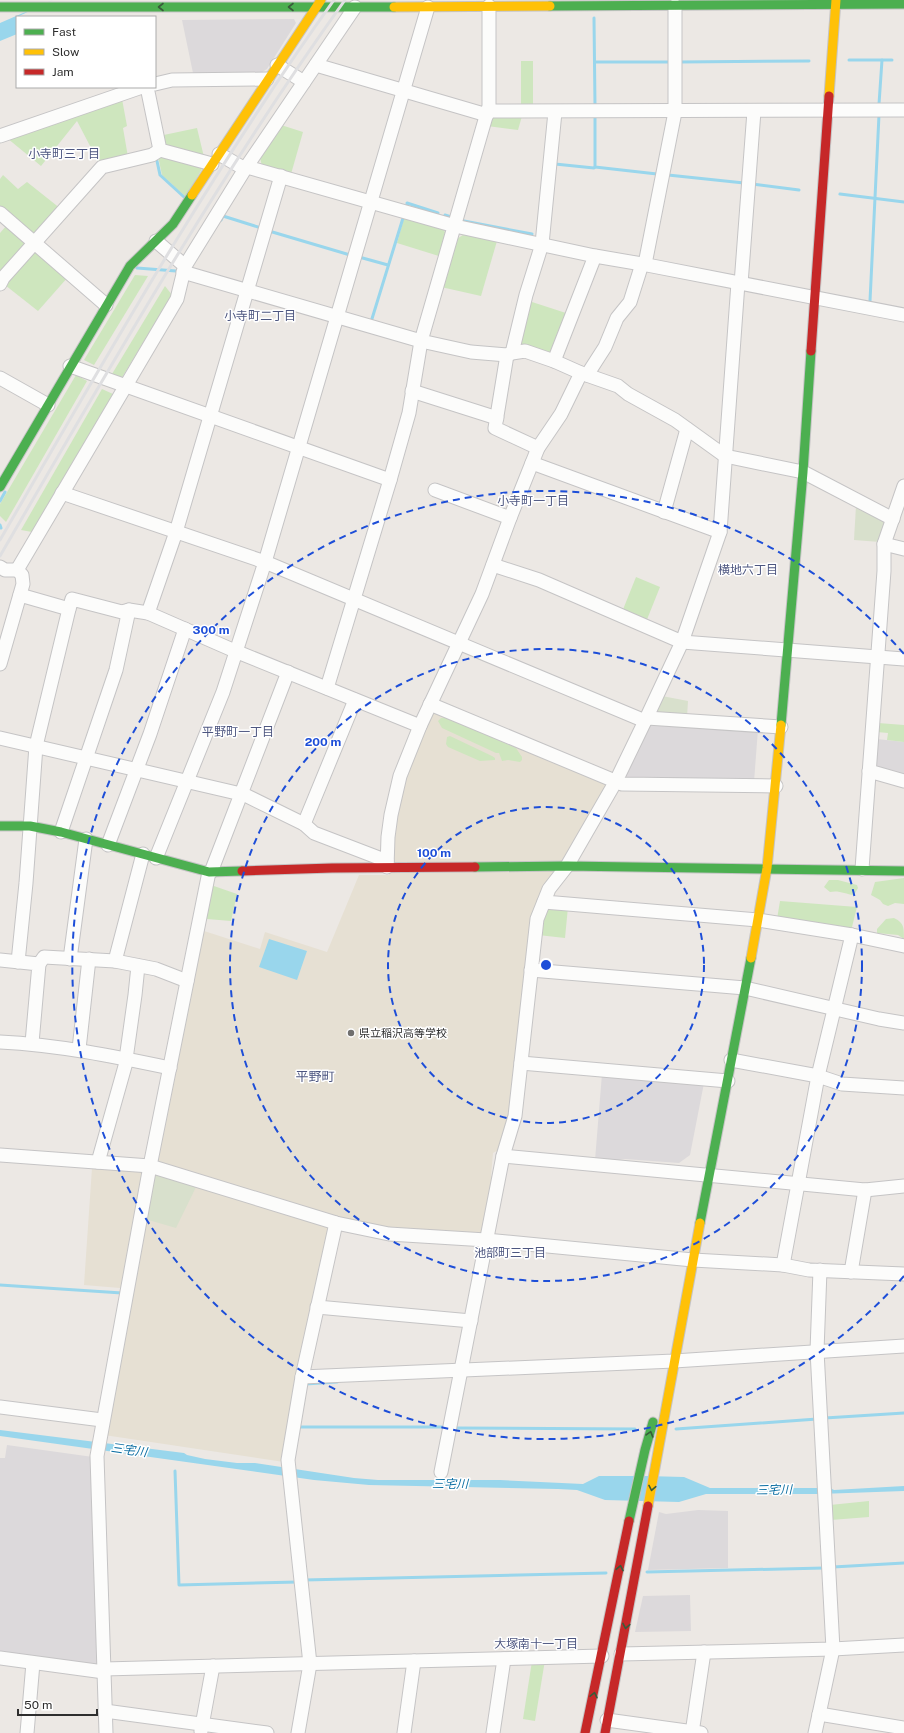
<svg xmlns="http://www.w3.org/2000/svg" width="904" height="1733" font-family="'Public Sans','Noto Sans JP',sans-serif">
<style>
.industrial{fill:#dcd9db}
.education{fill:#e6e0d3}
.green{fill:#cee6be}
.cemetery{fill:#d8e0cc}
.water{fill:#99d6ec}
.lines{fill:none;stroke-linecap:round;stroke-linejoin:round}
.stream{stroke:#99d6ec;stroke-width:3}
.street-casing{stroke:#c5c4c5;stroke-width:15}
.fast-casing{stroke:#c5c4c5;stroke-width:11}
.slow-casing{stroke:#c5c4c5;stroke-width:11}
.jam-casing{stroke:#c5c4c5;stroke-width:11}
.street{stroke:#fcfcfb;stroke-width:13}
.fast{stroke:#4caf50;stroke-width:9}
.slow{stroke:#ffc107;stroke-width:9}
.jam{stroke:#c62828;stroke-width:9}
.rail{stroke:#dfdfe1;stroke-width:3}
.oneway{stroke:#385b3a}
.ring{fill:none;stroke:#1d4ed8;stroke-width:2;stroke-dasharray:7 5}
.poi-dot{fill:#706f6e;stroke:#fff;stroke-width:1.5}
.labels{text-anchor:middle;stroke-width:3;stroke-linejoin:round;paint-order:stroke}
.poi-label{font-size:11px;fill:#2e2e2e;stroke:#fff;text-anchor:start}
.neighbourhood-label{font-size:12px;fill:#4d5680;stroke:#fff}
.water-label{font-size:12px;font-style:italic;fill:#0d6fa3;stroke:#fff}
.quarter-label{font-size:13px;fill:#4d5680;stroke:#fff}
.centre{fill:#1d4ed8;stroke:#fff;stroke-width:2}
.ring-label{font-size:12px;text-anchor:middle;font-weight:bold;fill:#1d4ed8;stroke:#fff;stroke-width:3;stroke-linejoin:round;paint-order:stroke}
</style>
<rect width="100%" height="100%" fill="#ece8e4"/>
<g class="industrial">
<polygon points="294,19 296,23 267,69 259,74 193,73 182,20"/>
<polygon points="649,723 758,729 754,782 623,781"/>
<polygon points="877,739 904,742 904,778 874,767"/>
<polygon points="602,1074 704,1083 690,1155 679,1163 625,1159 611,1161 595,1160"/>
<polygon points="7,1445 93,1457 99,1666 0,1653 0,1458 5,1458"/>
<polygon points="698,1510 728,1511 728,1568 648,1570 659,1512 666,1514"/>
<polygon points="690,1595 691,1631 635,1632 643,1596"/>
</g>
<polygon class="education" points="435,710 608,782 609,786 552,879 546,885 512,1113 502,1148 493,1153 491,1176 496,1179 484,1234 391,1230 333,1218 284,1462 104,1435 132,1289 84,1285 92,1168 142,1171 145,1176 162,1167 156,1160 201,930 260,949 265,932 327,952 359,875 389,875 396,796 431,712"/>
<g class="green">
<rect x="521" y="61" width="12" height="47"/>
<polygon points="122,99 127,126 123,128 128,157 100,165 77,121 41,166 7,138"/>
<polygon points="493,116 522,116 518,130 487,126"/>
<polygon points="281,125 303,132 291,174 262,166 260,158"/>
<path d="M 197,128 L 204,157 C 190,154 163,154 159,136 Z"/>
<polygon points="158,156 203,167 186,197 162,175"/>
<polygon points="3,175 18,189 27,182 61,209 36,236 0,208 0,179"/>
<polygon points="404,218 444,230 448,239 442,257 397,243"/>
<polygon points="7,225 26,242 0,272 0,233"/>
<polygon points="463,235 497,241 481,296 441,287 455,240"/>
<polygon points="32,252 39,252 68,277 38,311 5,285"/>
<polygon points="135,275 148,276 94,365 84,360"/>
<polygon points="165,286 172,295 121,379 112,374"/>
<polygon points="529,301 569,314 554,356 517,348"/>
<polygon points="76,375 87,381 6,522 0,516 0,504"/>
<polygon points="102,389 113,394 32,532 21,530"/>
<polygon points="636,577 660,587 646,622 622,612"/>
<polygon points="441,718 448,718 516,748 522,757 522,760 520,762 508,760 502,761 499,753 496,753 442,728 438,721"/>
<polygon points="878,723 904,725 904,742 887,740 888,733 877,732"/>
<polygon points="450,736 492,756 495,758 495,760 480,761 448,747 446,744 447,737"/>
<polygon points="904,878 904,904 895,903 888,906 883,904 880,900 871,895 875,882"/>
<path d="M 829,880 L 838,880 L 857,885 L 858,888 L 854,895 C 845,894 839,890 830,892 L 824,887 Z"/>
<polygon points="211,885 237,894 231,921 207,919 205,914"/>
<polygon points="780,901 857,907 851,931 777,919"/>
<polygon points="568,907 565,938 538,935 544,909"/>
<path d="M 894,918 C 904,923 904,927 904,939 L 898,935 L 877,933 L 877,929 L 886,919 Z"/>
<polygon points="869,1501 869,1517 831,1520 830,1505"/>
<polygon points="545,1660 535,1721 523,1719 532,1661"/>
</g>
<g class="cemetery">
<polygon points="856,506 888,520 880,542 854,540"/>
<polygon points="662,696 688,701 687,717 656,716 654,712"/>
<polygon points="153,1174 197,1185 176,1228 145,1219"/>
</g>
<g class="water">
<polygon points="53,0 17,17 17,34 0,41 0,23"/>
<polygon points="269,939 307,951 297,980 259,967"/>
<polygon points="0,1430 184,1453 187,1455 205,1459 237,1463 255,1463 354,1478 378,1480 500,1480 583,1484 599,1476 646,1476 684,1477 710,1488 830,1488 834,1490 904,1486 904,1491 820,1494 706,1494 679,1502 605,1500 577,1490 558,1489 369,1485 314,1480 0,1436"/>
</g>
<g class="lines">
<g class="stream">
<polyline points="594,18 595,106"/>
<polyline points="849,60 882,60 879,104"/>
<polyline points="882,60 892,60"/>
<polyline points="595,62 670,62"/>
<polyline points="680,62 809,61"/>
<polyline points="595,117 595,167 657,174"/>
<polyline points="157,161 160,175 184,197"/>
<polyline points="555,165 555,164 594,168 595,167"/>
<polyline points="668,175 744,183"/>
<polyline points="752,184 799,190"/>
<polyline points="840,194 904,202"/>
<polyline points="407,205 407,203 438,213"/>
<polyline points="445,215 451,217"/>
<polyline points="221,220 223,216 261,228"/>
<polyline points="464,221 532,234"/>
<polyline points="269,231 350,255"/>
<polyline points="359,257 388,265"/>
<polyline points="137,268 176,271"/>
<polyline points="870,301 879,115"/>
<polyline points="371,322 403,218"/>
<polyline points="0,501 5,492"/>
<polyline points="0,525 1,528"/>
<polyline points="0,1285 122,1293"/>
<polyline points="305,1384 337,1382"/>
<polyline points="825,1418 904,1413"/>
<polyline points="298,1427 446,1427"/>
<polyline points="455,1428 635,1429"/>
<polyline points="676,1429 817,1419"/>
<polyline points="175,1471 179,1585 298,1582"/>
<polyline points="833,1567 904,1563"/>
<polyline points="647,1572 824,1568"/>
<polyline points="304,1580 606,1573"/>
</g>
<g class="street-casing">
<g id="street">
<polyline points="277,65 304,82"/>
<polyline points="316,65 487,115"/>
<polyline points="155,84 172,80 267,79"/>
<polyline points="147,87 160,150 212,164"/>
<polyline points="488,111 904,110"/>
<polyline points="0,136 142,87"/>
<polyline points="219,154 245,169"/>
<polyline points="247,167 455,226 595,256 642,264 904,315"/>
<polyline points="0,213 106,305"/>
<polyline points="156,241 185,266"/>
<polyline points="645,264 675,112 675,6"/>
<polyline points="183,272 421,341 471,352 507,355 512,353 525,351 554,361 581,373 618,386 628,394 675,420 725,456 803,472 893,519"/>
<polyline points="0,284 3,278 102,167 152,155 160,150"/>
<polyline points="741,284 754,111"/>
<polyline points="512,353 526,295 542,244 555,112"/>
<polyline points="507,355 495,428 538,448"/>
<polyline points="554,361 595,256"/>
<polyline points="70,366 390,480"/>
<polyline points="587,375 605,347 617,318 630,302 642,264"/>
<polyline points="0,378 48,405"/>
<polyline points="412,391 497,418"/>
<polyline points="532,463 720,532"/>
<polyline points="435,490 510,518"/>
<polyline points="62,493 265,562 645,721"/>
<polyline points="664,512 687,429"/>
<polyline points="884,544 904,549"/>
<polyline points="493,565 539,580 682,642 904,659"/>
<polyline points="0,567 5,570 17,570 22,575 23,584 0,664"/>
<polyline points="17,570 177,299 185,266 245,169 355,7"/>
<polyline points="20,595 69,609"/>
<polyline points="148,613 176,532 281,176"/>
<polyline points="327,688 390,480 409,413 421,341 489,106 489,6"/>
<polyline points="430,704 622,784 776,786"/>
<polyline points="647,718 781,727"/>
<polyline points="0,738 241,794"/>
<polyline points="869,771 904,781"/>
<polyline points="241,793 304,824 314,833 387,861"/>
<polyline points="304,824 355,700"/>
<polyline points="61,832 116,670 129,610"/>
<polyline points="108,845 150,734 185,629"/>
<polyline points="156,858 223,692 265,562 428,7"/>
<polyline points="387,867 388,837 391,815 400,776 420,726 482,594 510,518 538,448 561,414 581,373"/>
<polyline points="862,869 884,571 884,544 904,486"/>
<polyline points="211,872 288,672"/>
<polyline points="544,902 758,920 852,935 904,946"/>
<polyline points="70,959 86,839"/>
<polyline points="0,960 39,964 32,1043"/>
<polyline points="115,961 143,854"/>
<polyline points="18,962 26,883 36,746 69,609 72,599 122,612 129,610 148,613 235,651 420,726"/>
<polyline points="39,964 44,957 115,961 156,969 187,981"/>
<polyline points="531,970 745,988 879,1019 904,1023"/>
<path d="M 0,1042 C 58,1045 113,1056 170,1068"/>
<polyline points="79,1049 89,959"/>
<polyline points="126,1059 135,995 138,966"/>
<polyline points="731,1060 818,1076 842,1084 904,1088"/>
<polyline points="521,1063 728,1081"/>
<polyline points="0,1155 150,1166 336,1223 389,1234 486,1240 693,1260 783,1265 809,1270 904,1274"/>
<polyline points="503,1156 865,1190 904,1186"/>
<polyline points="98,1162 127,1059"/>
<polyline points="783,1265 818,1076 852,935"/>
<polyline points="851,1272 865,1190"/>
<polyline points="317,1307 471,1321"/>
<polyline points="302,1377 674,1361 904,1346"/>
<polyline points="0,1407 102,1420"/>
<polyline points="441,1472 503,1156 515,1116 537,919 549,889 567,866 616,781 645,721 682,642 720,532 738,283"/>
<polyline points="621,1654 833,1649 904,1645"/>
<polyline points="0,1658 104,1672"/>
<polyline points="104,1669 602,1656"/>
<polyline points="105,1711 267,1733"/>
<polyline points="819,1714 904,1728"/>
<polyline points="607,1720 701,1733"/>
<polyline points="201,1731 213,1666"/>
<polyline points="27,1733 33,1663"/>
<polyline points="106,1733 97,1456 150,1166 209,872"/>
<polyline points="298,1733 310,1664 288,1460 302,1377 336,1223"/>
<polyline points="404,1733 414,1661"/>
<polyline points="493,1733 504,1659"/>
<polyline points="692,1733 704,1652"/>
<polyline points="815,1733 833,1649 817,1351 820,1270"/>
</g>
</g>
<g class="fast-casing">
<g id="fast">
<polyline points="550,6 904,4"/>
<polyline points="0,7 394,7"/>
<polyline points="0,487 130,266 173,224 192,195"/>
<polyline points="781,725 803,472 811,351"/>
<polyline points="0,826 30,826 61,832 209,872 242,871"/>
<polyline points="475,867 567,866 904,871"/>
<polyline points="700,1223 751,958"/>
<polyline points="629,1521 645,1450 653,1422"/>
</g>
</g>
<g class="slow-casing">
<g id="slow">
<polyline points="394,7 550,6"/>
<polyline points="829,96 836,0"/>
<polyline points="192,195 321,0"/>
<polyline points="751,958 767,868 781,725"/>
<polyline points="648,1506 700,1223"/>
</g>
</g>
<g class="jam-casing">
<g id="jam">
<polyline points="811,351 829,96"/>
<polyline points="242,871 332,868 475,867"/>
<polyline points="585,1733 629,1521"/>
<polyline points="605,1733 648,1506"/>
</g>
</g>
<use href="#street" class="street"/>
<use href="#fast" class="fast"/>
<use href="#slow" class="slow"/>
<use href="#jam" class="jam"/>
<g class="rail">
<path d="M 0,540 C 106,357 211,172 334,0"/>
<path d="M 0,556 C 110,367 218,177 345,0"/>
</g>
</g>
<defs><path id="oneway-chevron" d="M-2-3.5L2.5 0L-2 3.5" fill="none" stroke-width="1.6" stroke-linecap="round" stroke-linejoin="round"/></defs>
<g class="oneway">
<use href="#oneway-chevron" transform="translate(161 7) rotate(180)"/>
<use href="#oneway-chevron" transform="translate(291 7) rotate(180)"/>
<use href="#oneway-chevron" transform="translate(650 1434) rotate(-74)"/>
<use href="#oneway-chevron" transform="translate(652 1488) rotate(101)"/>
<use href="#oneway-chevron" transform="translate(620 1568) rotate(-79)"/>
<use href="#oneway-chevron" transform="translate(626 1626) rotate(100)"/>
<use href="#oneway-chevron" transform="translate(594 1695) rotate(-78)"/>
</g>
<g class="ring">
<circle cx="546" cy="965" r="158"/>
<circle cx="546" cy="965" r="316"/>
<path d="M904 1276A474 474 0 1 1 904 654"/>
</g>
<circle class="poi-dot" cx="351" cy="1033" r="4"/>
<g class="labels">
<g class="poi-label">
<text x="359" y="1037">県立稲沢高等学校</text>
</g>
<g class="neighbourhood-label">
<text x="64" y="158">小寺町三丁目</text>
<text x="260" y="320">小寺町二丁目</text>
<text x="533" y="505">小寺町一丁目</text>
<text x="748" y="574">横地六丁目</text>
<text x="238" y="736">平野町一丁目</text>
<text x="510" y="1257">池部町三丁目</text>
<text x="536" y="1648">大塚南十一丁目</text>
</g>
<g class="water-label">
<text transform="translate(129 1450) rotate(8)" y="4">三宅川</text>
<text transform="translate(450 1484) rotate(1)" y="4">三宅川</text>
<text transform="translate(774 1490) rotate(-1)" y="4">三宅川</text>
</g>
<g class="quarter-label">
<text x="315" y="1081">平野町</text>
</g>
</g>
<circle cx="546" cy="965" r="6" class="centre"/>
<g class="ring-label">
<text x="211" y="634">300 m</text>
<text x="323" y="746">200 m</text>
<text x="434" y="857">100 m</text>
</g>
<rect x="16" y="16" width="140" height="72" fill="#ffffff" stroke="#ababab"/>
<rect x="24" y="29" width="20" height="6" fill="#4caf50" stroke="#ababab"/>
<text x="52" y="36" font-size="12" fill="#2e2e2e">Fast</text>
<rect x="24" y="49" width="20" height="6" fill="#ffc107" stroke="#ababab"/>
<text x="52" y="56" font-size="12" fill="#2e2e2e">Slow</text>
<rect x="24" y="69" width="20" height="6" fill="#c62828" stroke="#ababab"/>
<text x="52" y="76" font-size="12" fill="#2e2e2e">Jam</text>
<path d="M18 1709v6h79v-6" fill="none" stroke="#2e2e2e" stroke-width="2"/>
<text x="24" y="1709" font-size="12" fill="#2e2e2e" stroke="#ffffff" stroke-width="3" paint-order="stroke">50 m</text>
</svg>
